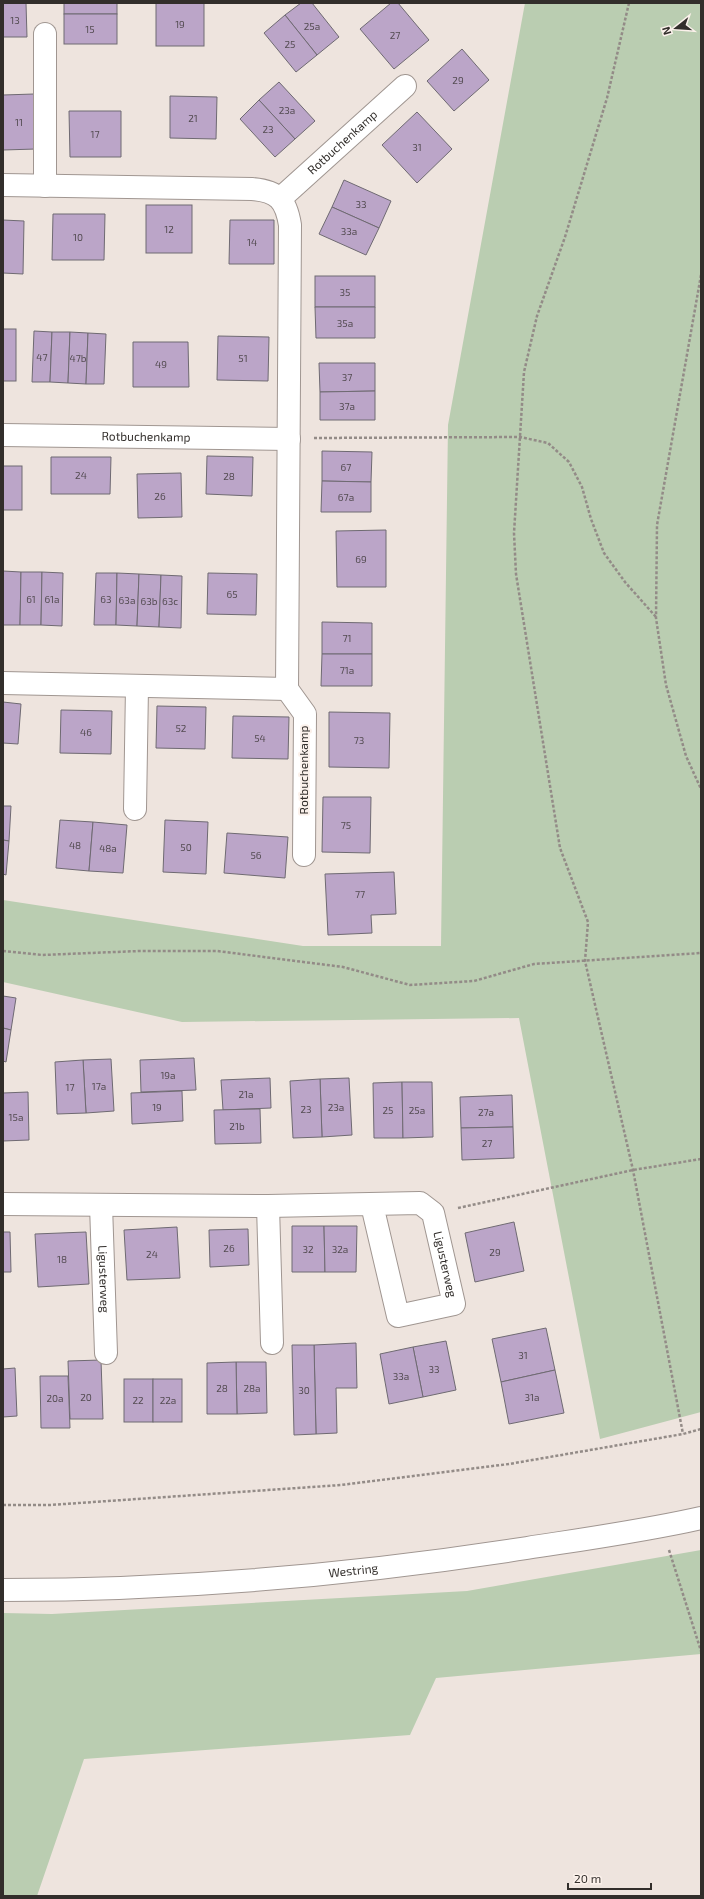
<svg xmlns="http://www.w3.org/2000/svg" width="704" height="1899" font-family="'Exo 2',sans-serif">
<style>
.green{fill:#bacdb1}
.building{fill:#bba5c8;stroke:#6f6a72}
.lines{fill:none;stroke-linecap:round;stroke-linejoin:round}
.minor-casing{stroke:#a09691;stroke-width:24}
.primary-casing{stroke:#a09691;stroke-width:24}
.path{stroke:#938b87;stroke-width:2.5;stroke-dasharray:3 2;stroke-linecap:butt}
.minor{stroke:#fff;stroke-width:22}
.primary{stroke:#fff;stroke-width:22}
.labels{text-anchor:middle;stroke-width:4;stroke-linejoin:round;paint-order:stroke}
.number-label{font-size:10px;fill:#544c52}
.street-label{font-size:12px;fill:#322e2b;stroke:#fbf1eb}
</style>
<rect width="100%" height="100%" fill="#eee4de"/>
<g class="green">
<polygon points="525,3 701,3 701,1412 600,1439 519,1018 182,1022 3,982 3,900 303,946 441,946 448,425"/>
<polygon points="701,1550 701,1654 436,1678 410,1735 84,1759 37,1896 3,1896 3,1613 52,1614 467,1591"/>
</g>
<g class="building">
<polygon points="3,3 26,3 27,37 3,37"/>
<rect x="64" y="3" width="53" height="11"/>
<rect x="156" y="3" width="48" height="43"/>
<polygon points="301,3 312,3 339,37 317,55 285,15"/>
<polygon points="391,3 398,3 429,40 394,69 360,29"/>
<rect x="64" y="14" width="53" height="30"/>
<polygon points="285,15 317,55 296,72 264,33"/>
<polygon points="462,49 489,80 454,111 427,81"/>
<polygon points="279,82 315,121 295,139 259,100"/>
<polygon points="34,94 36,149 3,150 3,95"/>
<polygon points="170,96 217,97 216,139 170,138"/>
<polygon points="259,100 295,139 275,157 240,119"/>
<polygon points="69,111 121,111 121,157 70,157"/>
<polygon points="417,112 452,149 417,183 382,145"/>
<polygon points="344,180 391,201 379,228 332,207"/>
<rect x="146" y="205" width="46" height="48"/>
<polygon points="332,207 379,228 366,255 319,234"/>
<polygon points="53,214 105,214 104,260 52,260"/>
<polygon points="3,220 24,221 23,274 3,273"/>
<polygon points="230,220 274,220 274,264 229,264"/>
<rect x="315" y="276" width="60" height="31"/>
<polygon points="315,307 375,307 375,338 316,338"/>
<rect x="3" y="329" width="13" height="52"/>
<polygon points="34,331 52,332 50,382 32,382"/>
<polygon points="52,332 70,332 68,383 50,382"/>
<polygon points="70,332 88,333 86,384 68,383"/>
<polygon points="88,333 106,334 104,384 86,384"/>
<polygon points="218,336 269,337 268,381 217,380"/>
<polygon points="133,342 188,342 189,387 133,387"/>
<polygon points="319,363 375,363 375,391 320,392"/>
<polygon points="375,391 375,420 320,420 320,392"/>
<polygon points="322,451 372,452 371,482 322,481"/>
<polygon points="207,456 253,457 252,496 206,494"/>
<polygon points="51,457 111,457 110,494 51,494"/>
<rect x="3" y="466" width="19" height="44"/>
<polygon points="181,473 182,517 138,518 137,474"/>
<polygon points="322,481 371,482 371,512 321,512"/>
<polygon points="386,530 386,587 337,587 336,531"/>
<polygon points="3,571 21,572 20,625 3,625"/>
<polygon points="21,572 42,572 41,625 20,625"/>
<polygon points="42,572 63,573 62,626 41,625"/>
<polygon points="96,573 117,573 116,625 94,625"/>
<polygon points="117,573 139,574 137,626 116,625"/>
<polygon points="208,573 257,574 256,615 207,614"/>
<polygon points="139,574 161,575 159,627 137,626"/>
<polygon points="161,575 182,576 181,628 159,627"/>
<polygon points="322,622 372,623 372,654 322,654"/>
<polygon points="322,654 372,654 372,686 321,686"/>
<polygon points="3,702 21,704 18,744 3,743"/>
<polygon points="157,706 206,707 205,749 156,748"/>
<polygon points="61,710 112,711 111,754 60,753"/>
<polygon points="329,712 390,713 389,768 329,767"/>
<polygon points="233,716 289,717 288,759 232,758"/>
<polygon points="323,797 371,797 370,853 322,852"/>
<polygon points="3,806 11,806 9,841 3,840"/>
<polygon points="60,820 93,822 89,871 56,868"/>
<polygon points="165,820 208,822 206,874 163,872"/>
<polygon points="93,822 127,825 123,873 89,871"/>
<polygon points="227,833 288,837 285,878 224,873"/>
<polygon points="3,840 9,841 6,875 3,874"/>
<polygon points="394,872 396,914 371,915 372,933 328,935 325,874"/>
<polygon points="3,996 16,998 11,1030 3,1028"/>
<polygon points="3,1028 11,1030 6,1062 3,1061"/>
<polygon points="194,1058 196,1090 141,1092 140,1060"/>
<polygon points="111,1059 114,1111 86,1113 83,1060"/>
<polygon points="83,1060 86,1113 57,1114 55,1062"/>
<polygon points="270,1078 271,1108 223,1110 221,1080"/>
<polygon points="349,1078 352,1135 322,1137 320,1079"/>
<polygon points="320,1079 322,1137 293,1138 290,1081"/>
<polygon points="402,1082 403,1138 374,1138 373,1083"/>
<polygon points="402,1082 432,1082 433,1137 403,1138"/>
<polygon points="182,1091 183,1121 132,1124 131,1093"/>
<polygon points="28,1092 29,1140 3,1141 3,1093"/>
<polygon points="512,1095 513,1127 461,1128 460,1097"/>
<polygon points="260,1109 261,1143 215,1144 214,1110"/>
<polygon points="513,1127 514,1158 462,1160 461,1128"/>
<polygon points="514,1222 524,1271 475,1282 465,1233"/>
<polygon points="292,1226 324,1226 325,1272 292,1272"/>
<polygon points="324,1226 357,1226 356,1272 325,1272"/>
<polygon points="177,1227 180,1278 127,1280 124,1230"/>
<polygon points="248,1229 249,1265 210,1267 209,1230"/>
<polygon points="3,1232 10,1232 11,1272 3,1272"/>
<polygon points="86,1232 89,1284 38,1287 35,1234"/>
<polygon points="546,1328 555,1370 501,1382 492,1339"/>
<polygon points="446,1341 456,1390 423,1397 413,1347"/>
<polygon points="356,1343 357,1388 336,1388 337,1433 316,1434 314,1345"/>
<polygon points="292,1345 314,1345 316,1434 294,1435"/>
<polygon points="413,1347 423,1397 389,1404 380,1354"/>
<polygon points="101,1360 103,1419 70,1419 68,1361"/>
<polygon points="236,1362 266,1362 267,1413 237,1414"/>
<polygon points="236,1362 237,1414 207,1414 207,1363"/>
<polygon points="15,1368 17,1416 3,1417 3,1369"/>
<polygon points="555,1370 564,1413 509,1424 501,1382"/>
<polygon points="40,1376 68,1376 70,1428 41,1428"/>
<rect x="124" y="1379" width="29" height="43"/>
<rect x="153" y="1379" width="29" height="43"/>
</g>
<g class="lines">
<g class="minor-casing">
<g id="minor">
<polyline points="45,34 45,186"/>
<path d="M 3,185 L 252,189 C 278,191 286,200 290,225 L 287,689 L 305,714 L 304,855"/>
<path id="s1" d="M 281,198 L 405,86"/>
<path id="s2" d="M 3,435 L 289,439"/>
<polyline points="3,683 287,689"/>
<polyline points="135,809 137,687"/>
<path id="s3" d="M 3,1204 L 268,1206 L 420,1203 L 433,1213 L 454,1304 L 398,1316 L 372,1205"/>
<path id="s4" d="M 101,1205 L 106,1353"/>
<polyline points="268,1206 272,1343"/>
</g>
</g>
<g class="primary-casing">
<g id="primary">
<path id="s5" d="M 3,1590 C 178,1590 354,1575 527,1548 C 585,1539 644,1531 701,1518"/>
</g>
</g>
<g class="path">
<polyline points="629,3 607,98 565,237 537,316 524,372 514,533 516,574 560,848 588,922 585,961 633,1170 683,1434"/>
<polyline points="701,275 657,525 656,618 666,685 686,756 701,789"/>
<polyline points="314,438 520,437 548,443 569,462 582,487 591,519 604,553 625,582 656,617"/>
<polyline points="3,951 42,955 139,951 217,951 343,967 410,985 474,981 534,964 701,953"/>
<polyline points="458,1208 633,1170 701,1159"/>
<polyline points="3,1505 50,1505 341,1485 509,1464 683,1434 701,1429"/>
<polyline points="669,1550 701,1651"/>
</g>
<use href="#minor" class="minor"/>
<use href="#primary" class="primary"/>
</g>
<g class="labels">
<g class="number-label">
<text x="15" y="24">13</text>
<text x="180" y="28">19</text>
<text x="312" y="30">25a</text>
<text x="90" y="33">15</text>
<text x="395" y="39">27</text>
<text x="290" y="48">25</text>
<text x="458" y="84">29</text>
<text x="287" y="114">23a</text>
<text x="193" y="122">21</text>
<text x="19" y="126">11</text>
<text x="268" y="133">23</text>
<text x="95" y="138">17</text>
<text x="417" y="151">31</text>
<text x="361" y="208">33</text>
<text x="169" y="233">12</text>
<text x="349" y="235">33a</text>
<text x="78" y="241">10</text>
<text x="252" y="246">14</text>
<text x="345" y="296">35</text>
<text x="345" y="327">35a</text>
<text x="42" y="361">47</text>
<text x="78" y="362">47b</text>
<text x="243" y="362">51</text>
<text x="161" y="368">49</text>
<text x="347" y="381">37</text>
<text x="347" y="410">37a</text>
<text x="346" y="471">67</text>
<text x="81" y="479">24</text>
<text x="229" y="480">28</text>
<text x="160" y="500">26</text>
<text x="346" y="501">67a</text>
<text x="361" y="563">69</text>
<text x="232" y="598">65</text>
<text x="31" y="603">61</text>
<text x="52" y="603">61a</text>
<text x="106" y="603">63</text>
<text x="127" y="604">63a</text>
<text x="149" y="605">63b</text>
<text x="170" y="605">63c</text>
<text x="347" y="642">71</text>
<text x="347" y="674">71a</text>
<text x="181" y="732">52</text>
<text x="86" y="736">46</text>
<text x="260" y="742">54</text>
<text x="359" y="744">73</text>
<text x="346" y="829">75</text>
<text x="75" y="849">48</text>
<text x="186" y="851">50</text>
<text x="108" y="852">48a</text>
<text x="256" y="859">56</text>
<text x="360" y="898">77</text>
<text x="168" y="1079">19a</text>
<text x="99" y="1090">17a</text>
<text x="70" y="1091">17</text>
<text x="246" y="1098">21a</text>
<text x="157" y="1111">19</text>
<text x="336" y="1111">23a</text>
<text x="306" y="1113">23</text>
<text x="388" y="1114">25</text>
<text x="417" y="1114">25a</text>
<text x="486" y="1116">27a</text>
<text x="16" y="1121">15a</text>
<text x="237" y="1130">21b</text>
<text x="487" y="1147">27</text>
<text x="229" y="1252">26</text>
<text x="308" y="1253">32</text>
<text x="340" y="1253">32a</text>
<text x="495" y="1256">29</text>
<text x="152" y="1258">24</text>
<text x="62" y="1263">18</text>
<text x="523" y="1359">31</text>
<text x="434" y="1373">33</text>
<text x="401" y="1380">33a</text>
<text x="222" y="1392">28</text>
<text x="252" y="1392">28a</text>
<text x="304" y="1394">30</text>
<text x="86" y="1401">20</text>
<text x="532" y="1401">31a</text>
<text x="55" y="1402">20a</text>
<text x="138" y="1404">22</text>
<text x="168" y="1404">22a</text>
</g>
<g class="street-label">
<text dy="4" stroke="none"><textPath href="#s1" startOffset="83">Rotbuchenkamp</textPath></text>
<text dy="4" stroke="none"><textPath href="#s2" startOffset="143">Rotbuchenkamp</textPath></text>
<text transform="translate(304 770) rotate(-90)" y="4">Rotbuchenkamp</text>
<text dy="4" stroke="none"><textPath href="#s3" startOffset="486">Ligusterweg</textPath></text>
<text dy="4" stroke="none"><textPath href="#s4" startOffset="74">Ligusterweg</textPath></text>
<text dy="4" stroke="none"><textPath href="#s5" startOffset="351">Westring</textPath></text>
</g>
</g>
<rect width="704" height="1899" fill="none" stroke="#322e2b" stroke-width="8"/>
<g transform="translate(676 28) rotate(253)" stroke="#fbf1eb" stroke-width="3" paint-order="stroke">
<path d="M0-3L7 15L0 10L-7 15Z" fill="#322e2b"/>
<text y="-6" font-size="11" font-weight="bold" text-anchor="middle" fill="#322e2b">N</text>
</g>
<path d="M568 1883v6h83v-6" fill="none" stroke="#322e2b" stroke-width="2"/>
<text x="574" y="1883" font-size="12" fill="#322e2b" stroke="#fbf1eb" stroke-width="3" paint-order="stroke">20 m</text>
</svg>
